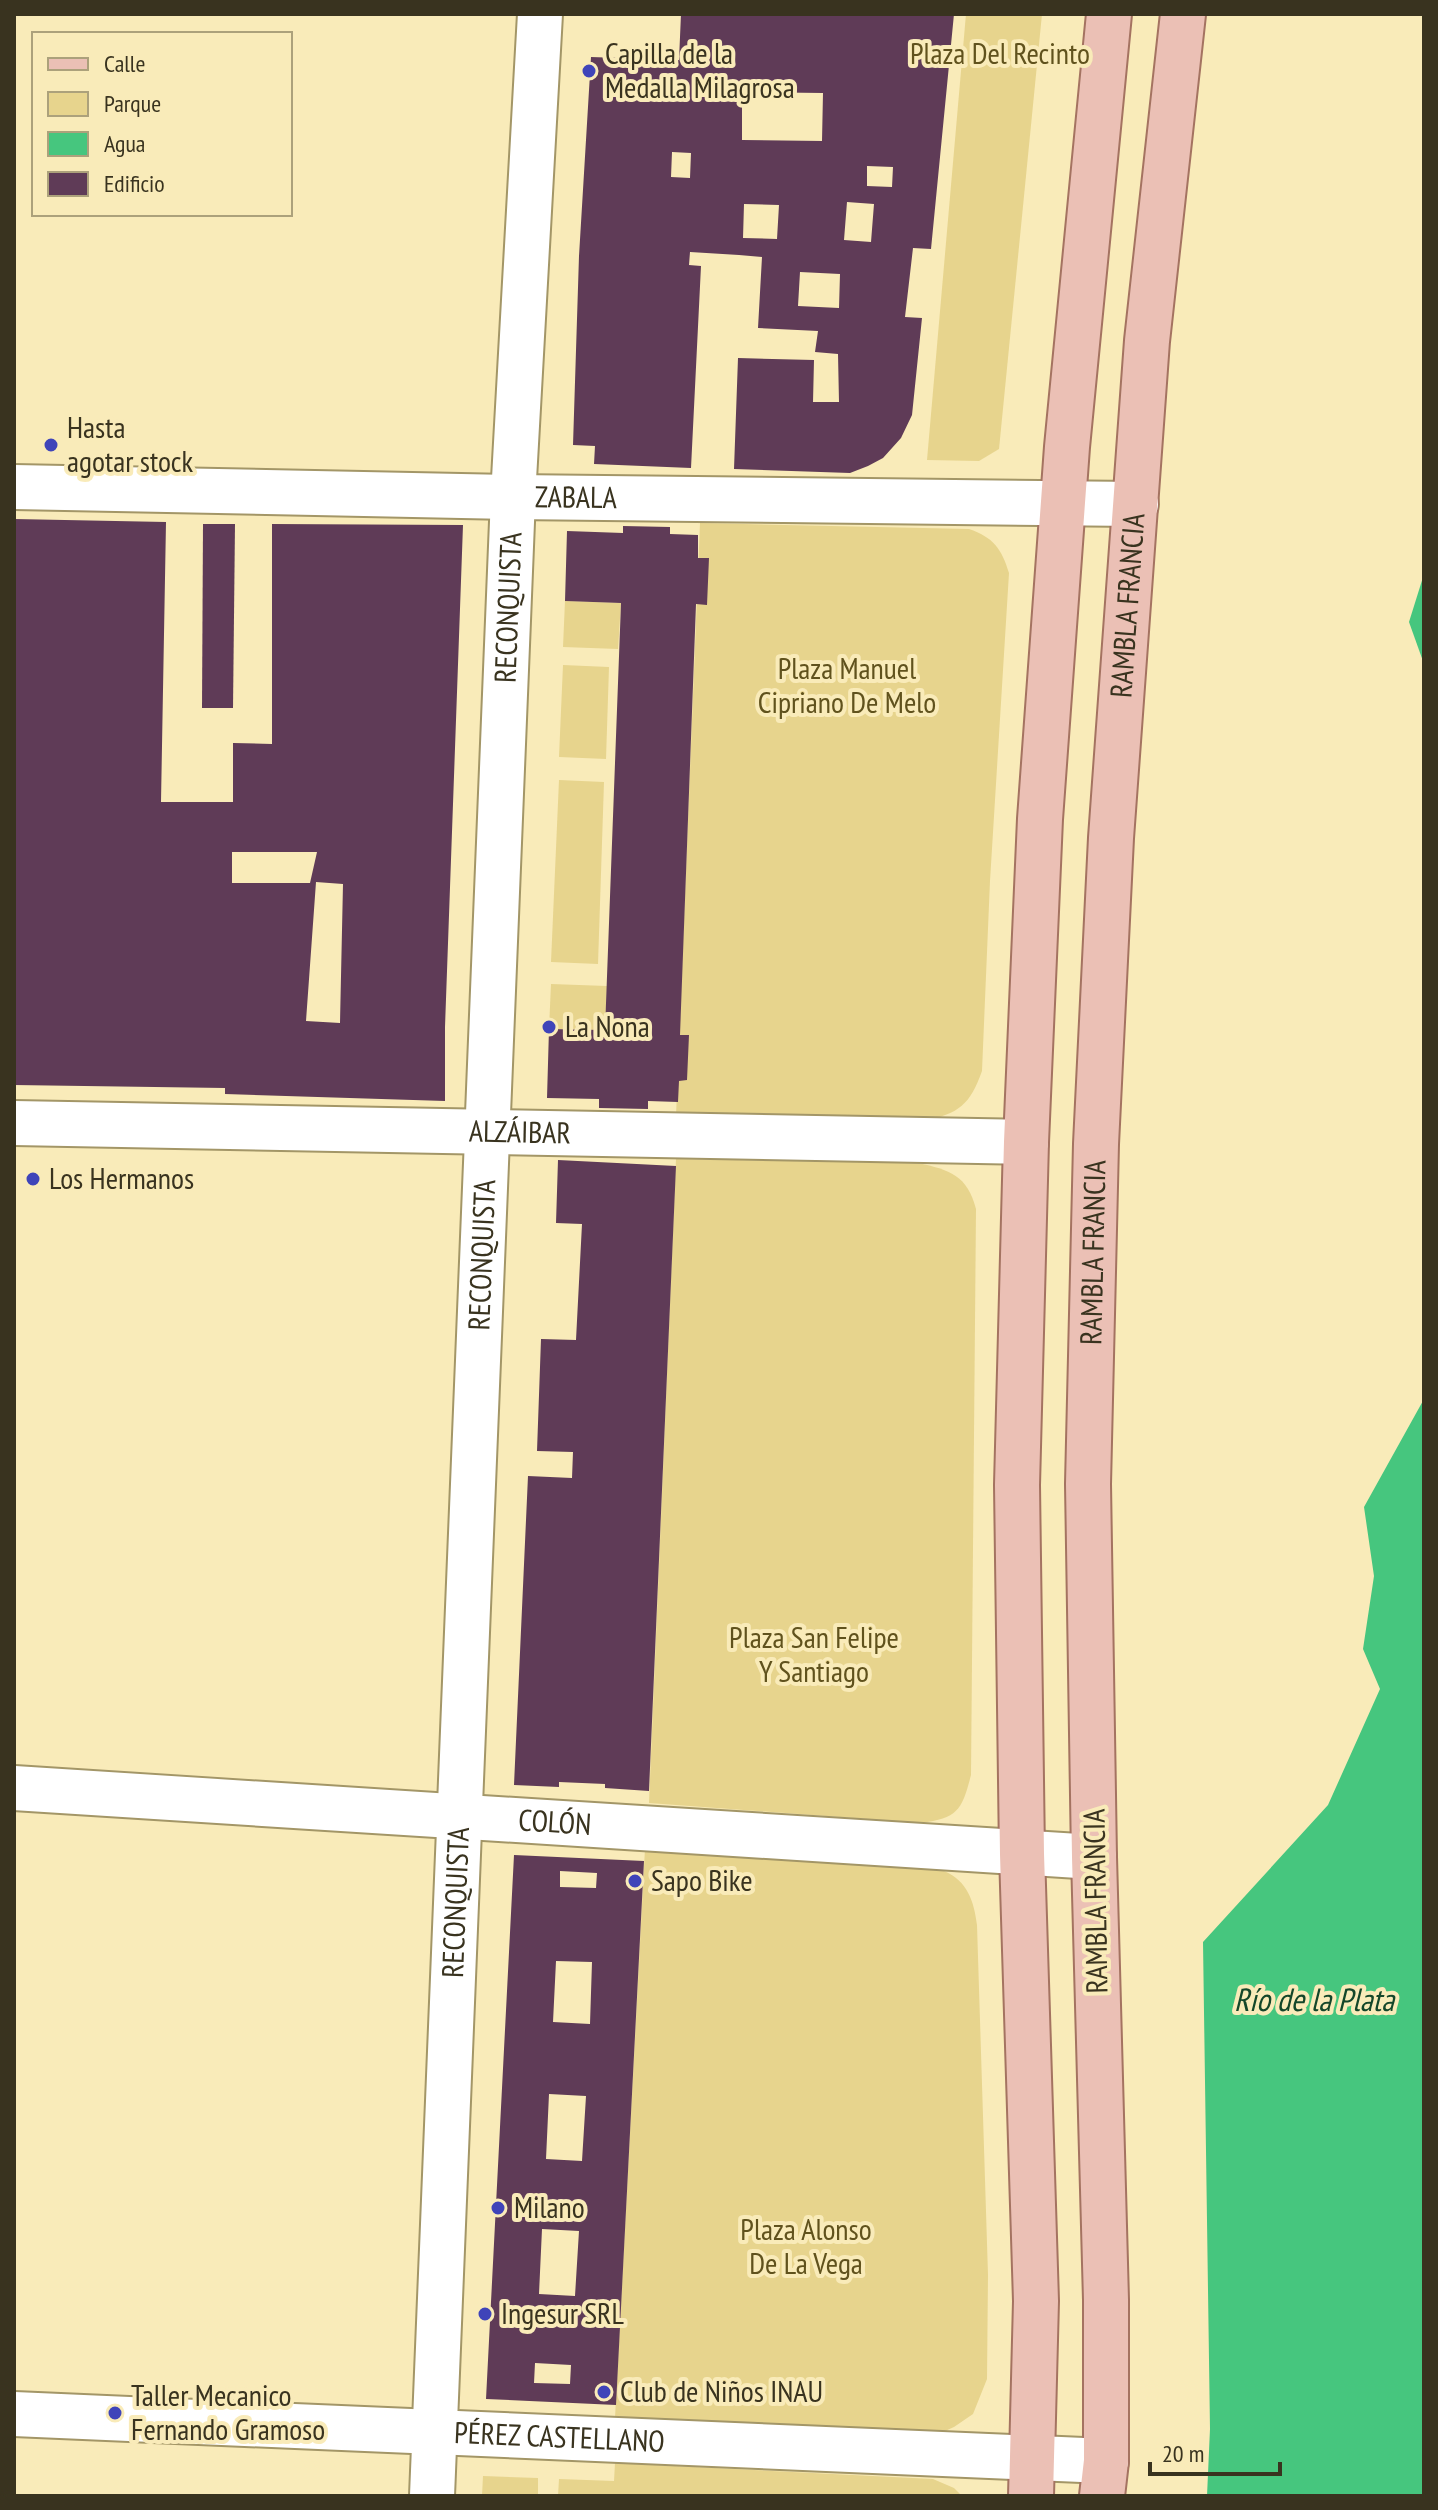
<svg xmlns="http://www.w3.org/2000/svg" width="1438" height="2510" font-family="'PT Sans Narrow',sans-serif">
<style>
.green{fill:#e7d48d}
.water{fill:#46c67e}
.building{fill:#5f3b57;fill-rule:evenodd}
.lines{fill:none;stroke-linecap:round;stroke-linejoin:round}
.minor-casing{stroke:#a39667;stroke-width:48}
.major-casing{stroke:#a47361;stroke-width:48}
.minor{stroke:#fff;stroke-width:44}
.major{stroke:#ebc0b5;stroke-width:44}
.poi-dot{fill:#3f44b9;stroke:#f9ebb9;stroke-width:3}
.labels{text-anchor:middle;stroke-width:8;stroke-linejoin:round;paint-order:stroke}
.poi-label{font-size:30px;fill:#39331f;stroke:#f9ebb9;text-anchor:start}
.park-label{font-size:30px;fill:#60521d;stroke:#f9ebb9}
.street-label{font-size:30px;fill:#39331f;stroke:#f9ebb9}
.water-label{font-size:32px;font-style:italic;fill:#14472a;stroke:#f9ebb9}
</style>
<rect width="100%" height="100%" fill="#f9ebb9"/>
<g class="green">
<polygon points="966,14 1042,14 999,449 979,461 927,460"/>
<path d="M 700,523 L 969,529 C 993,537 1002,549 1009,573 L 990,881 L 982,1071 C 970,1105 959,1113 925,1121 L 676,1116 Z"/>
<polygon points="565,601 621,603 618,649 563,647"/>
<polygon points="563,665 609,667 606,759 559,757"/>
<polygon points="559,780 604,782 598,964 551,962"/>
<polygon points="551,984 607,986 605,1030 549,1029"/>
<path d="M 676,1159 L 918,1163 C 950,1170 967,1175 976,1209 L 971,1775 C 962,1810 958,1818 921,1823 L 649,1803 Z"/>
<path d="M 645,1848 C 719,1853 792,1859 865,1865 C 891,1867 920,1862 944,1871 C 968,1881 974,1902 977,1925 L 988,2275 L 987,2379 L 973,2414 L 954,2427 L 934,2436 L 615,2418 Z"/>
<polygon points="615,2463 933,2479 954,2488 962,2496 558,2496 559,2479 614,2481"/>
<polygon points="483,2476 538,2478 538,2496 482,2496"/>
</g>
<g class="water">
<polygon points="1424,574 1424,664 1409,622"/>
<polygon points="1424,1399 1424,2496 1207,2496 1210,2429 1203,1942 1328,1805 1380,1689 1363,1649 1374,1576 1364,1507"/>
</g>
<g class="building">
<path d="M 681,14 L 954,14 L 931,249 L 913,248 L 905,317 L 922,318 L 912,415 L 901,438 L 883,458 L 868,466 L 850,473 L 734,469 L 738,358 L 814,360 L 813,402 L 839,402 L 838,354 L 815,352 L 818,331 L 758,328 L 762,257 L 739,255 L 690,252 L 689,265 L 701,266 L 691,468 L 594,464 L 595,446 L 573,445 L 579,256 L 591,57 L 679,60 ZM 742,92 L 823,93 L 822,141 L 742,140 ZM 672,152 L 691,153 L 690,178 L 671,177 ZM 867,166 L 893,167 L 892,187 L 867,186 ZM 847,202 L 874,204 L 871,242 L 844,240 ZM 744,204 L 779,205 L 777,239 L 743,238 ZM 800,272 L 840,274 L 839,308 L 798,306 Z"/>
<path d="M 14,519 L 166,522 L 161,802 L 233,802 L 233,743 L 272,744 L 272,524 L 463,525 L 445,1027 L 445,1101 L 225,1094 L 225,1088 L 14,1085 ZM 232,852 L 317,852 L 310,883 L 232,883 ZM 316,882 L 343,884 L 340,1023 L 306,1021 Z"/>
<polygon points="203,524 235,524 233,708 202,708"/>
<polygon points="623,526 670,527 670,534 698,535 698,558 709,558 707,605 696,604 680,1035 689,1035 687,1080 679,1081 678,1102 648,1101 648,1109 599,1108 599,1099 547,1098 549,1029 605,1030 621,603 565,601 567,531 623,533"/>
<polygon points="558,1160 676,1166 649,1791 605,1788 605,1784 559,1782 559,1787 514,1785 528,1476 572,1478 573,1452 537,1451 541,1339 576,1340 582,1224 556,1223"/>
<path d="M 514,1855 L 644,1861 L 616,2405 L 486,2399 ZM 560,1871 L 597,1873 L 596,1888 L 560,1887 ZM 556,1961 L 592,1962 L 590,2024 L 553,2022 ZM 549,2094 L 586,2096 L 582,2161 L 546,2159 ZM 542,2229 L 579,2231 L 575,2296 L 539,2294 ZM 535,2363 L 571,2365 L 570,2384 L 534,2383 Z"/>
</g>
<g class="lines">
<g class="minor-casing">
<g id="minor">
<path id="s1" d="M 14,487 L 513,497 L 1136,504"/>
<path id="s2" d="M 14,1123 L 1026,1142"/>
<path id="s3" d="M 14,1788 L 1094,1857"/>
<path id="s4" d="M 14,2414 L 1106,2461"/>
<path id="s5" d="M 432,2496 L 513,497 L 540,14"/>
</g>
</g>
<g class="major-casing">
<g id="major">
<polyline points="1031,2496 1036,2301 1022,1854 1017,1485 1026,1142 1040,819 1067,447 1109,14"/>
<path id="s6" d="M 1102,2496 L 1106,2461 L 1106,2300 L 1094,1857 L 1088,1484 L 1096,1144 L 1111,838 L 1147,341 L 1183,14"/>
</g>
</g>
<use href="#minor" class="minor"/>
<use href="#major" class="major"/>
</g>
<g class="poi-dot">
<circle cx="589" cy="71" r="8"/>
<circle cx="51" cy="445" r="8"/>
<circle cx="549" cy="1027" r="8"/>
<circle cx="33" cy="1179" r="8"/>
<circle cx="635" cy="1881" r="8"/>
<circle cx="498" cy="2208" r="8"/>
<circle cx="485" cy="2314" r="8"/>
<circle cx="604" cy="2392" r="8"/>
<circle cx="115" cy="2413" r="8"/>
</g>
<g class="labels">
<g class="poi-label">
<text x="605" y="64">Capilla de la<tspan x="605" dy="34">Medalla Milagrosa</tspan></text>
<text x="67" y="438">Hasta<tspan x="67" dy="34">agotar stock</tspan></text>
<text x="565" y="1037">La Nona</text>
<text x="49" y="1189">Los Hermanos</text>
<text x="651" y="1891">Sapo Bike</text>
<text x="514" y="2218">Milano</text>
<text x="501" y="2324">Ingesur SRL</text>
<text x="620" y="2402">Club de Niños INAU</text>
<text x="131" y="2406">Taller Mecanico<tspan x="131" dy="34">Fernando Gramoso</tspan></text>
</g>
<g class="park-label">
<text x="1000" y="64">Plaza Del Recinto</text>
<text x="847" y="679">Plaza Manuel<tspan x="847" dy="34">Cipriano De Melo</tspan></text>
<text x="814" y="1648">Plaza San Felipe<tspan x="814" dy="34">Y Santiago</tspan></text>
<text x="806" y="2240">Plaza Alonso<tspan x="806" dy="34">De La Vega</tspan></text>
</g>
<g class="street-label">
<text dy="10" stroke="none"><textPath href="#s1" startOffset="562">ZABALA</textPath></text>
<text dy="10" stroke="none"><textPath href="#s6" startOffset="1892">RAMBLA FRANCIA</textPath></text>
<text dy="10" stroke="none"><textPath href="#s5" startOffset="1890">RECONQUISTA</textPath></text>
<text dy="10" stroke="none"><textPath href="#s2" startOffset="506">ALZÁIBAR</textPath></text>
<text dy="10" stroke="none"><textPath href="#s6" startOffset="1244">RAMBLA FRANCIA</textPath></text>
<text dy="10" stroke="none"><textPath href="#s5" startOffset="1242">RECONQUISTA</textPath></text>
<text dy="10" stroke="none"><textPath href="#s3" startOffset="542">COLÓN</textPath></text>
<text transform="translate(1096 1901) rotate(-91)" y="10">RAMBLA FRANCIA</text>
<text dy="10" stroke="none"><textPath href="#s5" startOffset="594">RECONQUISTA</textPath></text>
<text dy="10" stroke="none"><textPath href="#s4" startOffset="546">PÉREZ CASTELLANO</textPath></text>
</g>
<g class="water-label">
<text x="1314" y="2011">Río de la Plata</text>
</g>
</g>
<rect width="1438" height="2510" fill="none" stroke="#39331f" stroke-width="32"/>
<rect x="32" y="32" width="260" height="184" fill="#f9ebb9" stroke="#aca17b" stroke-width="2"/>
<rect x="48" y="58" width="40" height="12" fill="#ebc0b5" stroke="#aca17b" stroke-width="2"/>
<text x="104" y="72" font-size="24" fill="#39331f">Calle</text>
<rect x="48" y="92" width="40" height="24" fill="#e7d48d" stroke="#aca17b" stroke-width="2"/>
<text x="104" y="112" font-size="24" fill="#39331f">Parque</text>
<rect x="48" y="132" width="40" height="24" fill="#46c67e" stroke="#aca17b" stroke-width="2"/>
<text x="104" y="152" font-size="24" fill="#39331f">Agua</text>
<rect x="48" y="172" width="40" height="24" fill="#5f3b57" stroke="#aca17b" stroke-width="2"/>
<text x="104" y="192" font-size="24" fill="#39331f">Edificio</text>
<path d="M1150 2462v12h130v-12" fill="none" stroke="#39331f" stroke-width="4"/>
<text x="1162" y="2462" font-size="24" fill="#39331f" stroke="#f9ebb9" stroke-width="6" paint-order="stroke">20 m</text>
</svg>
